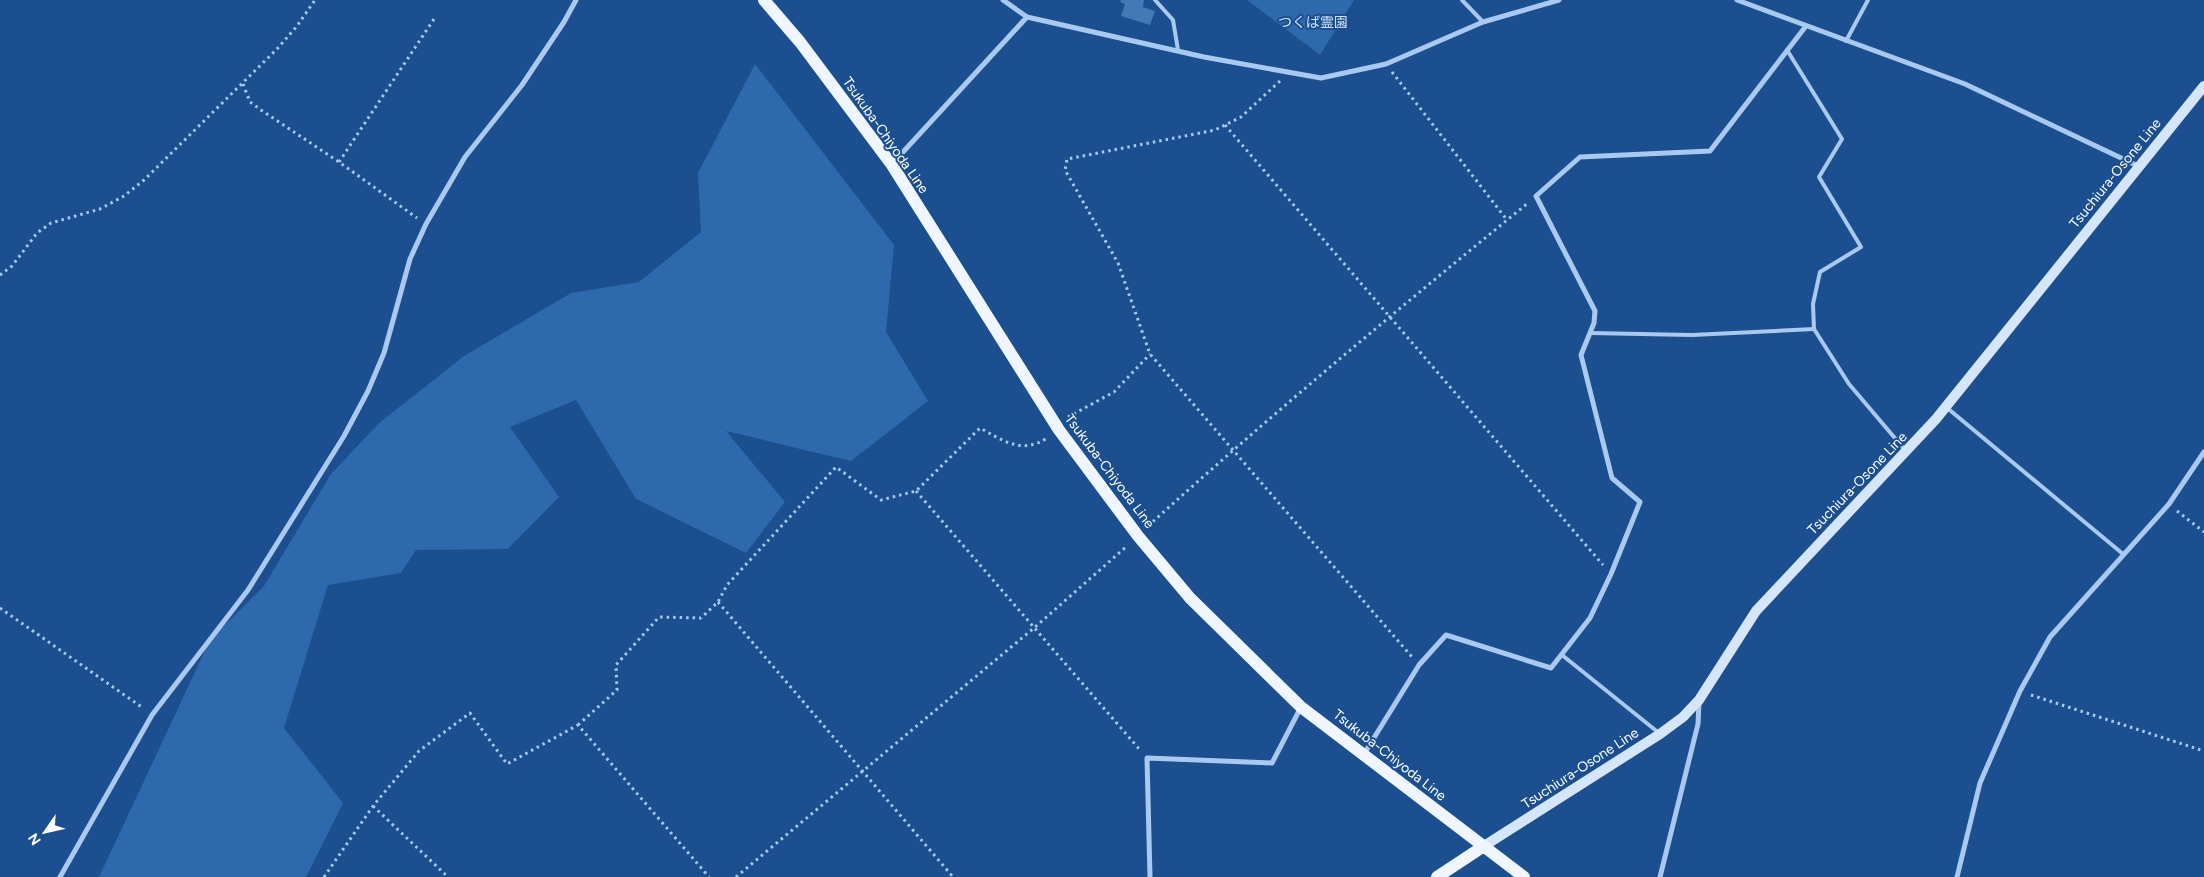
<svg xmlns="http://www.w3.org/2000/svg" width="2204" height="877" font-family="Figtree,'Noto Sans JP',sans-serif">
<style>
.green{fill:#2e69ad}
.building{fill:#4478b7}
.lines{fill:none;stroke-linecap:round;stroke-linejoin:round}
.path{stroke:#a9c9ee;stroke-width:3;stroke-dasharray:2.5 4;stroke-linecap:butt}
.lane{stroke:#a9c9ee;stroke-width:4}
.street{stroke:#a9c9ee;stroke-width:5}
.secondary{stroke:#d6e6fa;stroke-width:10}
.primary{stroke:#f0f6ff;stroke-width:12}
.labels{text-anchor:middle;stroke-width:4;stroke-linejoin:round;paint-order:stroke}
.park-label{font-size:14px;fill:#cfe3fa;stroke:#1b4f8f}
.street-label{font-size:14px;fill:#fff;stroke:#1b4f8f}
</style>
<rect width="100%" height="100%" fill="#1b4f8f"/>
<g class="green">
<polygon points="1247,0 1354,0 1320,55"/>
<polygon points="755,64 894,245 886,332 928,401 851,461 726,431 785,502 746,553 636,499 576,400 510,427 559,497 508,549 416,550 401,573 328,585 284,728 343,803 306,877 99,877 210,640 264,586 331,474 379,423 464,356 571,293 639,282 701,232 698,173"/>
</g>
<polygon class="building" points="1121,0 1144,0 1143,7 1155,11 1150,25 1121,16 1125,4 1120,2"/>
<g class="lines">
<g class="path">
<polyline points="1392,72 1507,220"/>
<polyline points="1280,81 1241,117 1215,130 1067,159 1065,170 1118,263 1150,354 1412,657"/>
<polyline points="243,84 250,102 261,110 339,162 417,218"/>
<polyline points="1225,125 1603,565"/>
<polyline points="339,162 434,19"/>
<polyline points="0,275 12,266 37,233 51,223 100,209 124,196 144,180 277,49 297,26 315,0"/>
<polyline points="1068,417 1114,392 1150,354"/>
<polyline points="916,491 1140,750"/>
<polyline points="2177,511 2204,532"/>
<path d="M 1148,526 C 1271,415 1399,308 1528,203"/>
<polyline points="718,602 953,877"/>
<polyline points="0,608 143,708"/>
<polyline points="2031,695 2204,751"/>
<path d="M 578,725 L 617,690 L 616,665 L 659,617 L 701,618 L 718,602 L 727,585 L 836,467 L 881,500 L 916,491 L 980,428 C 1002,440 1022,455 1047,438"/>
<polyline points="373,806 448,877"/>
<polyline points="324,877 373,806 419,751 470,713 507,764 578,725 709,877"/>
<polyline points="736,877 1034,628 1127,546"/>
</g>
<g class="lane">
<polyline points="1155,0 1173,20 1178,50"/>
<polyline points="1462,0 1483,22"/>
<polyline points="1846,41 1868,0"/>
<polyline points="1787,50 1842,139 1819,177 1861,247 1820,272 1813,304 1814,329 1849,384 1905,450"/>
<polyline points="1590,333 1692,335 1814,329"/>
<polyline points="1946,407 2123,554"/>
<polyline points="1562,655 1659,733"/>
</g>
<g class="street">
<polyline points="1003,0 1027,17 1204,57 1321,78 1386,64 1483,22 1559,0"/>
<polyline points="1737,0 1965,84 2138,166"/>
<polyline points="892,164 1027,17"/>
<polyline points="1364,754 1419,665 1446,635 1551,668 1590,618 1611,574 1640,502 1612,478 1581,355 1594,323 1595,311 1536,196 1580,157 1710,151 1806,26"/>
<polyline points="60,877 152,715 248,590 344,436 368,391 384,353 410,259 426,224 465,157 522,85 564,22 576,0"/>
<polyline points="1150,877 1147,758 1272,763 1301,707"/>
<polyline points="1660,877 1698,724 1699,702"/>
<polyline points="1957,877 1980,783 2020,691 2050,637 2169,504 2204,452"/>
</g>
<polyline class="secondary" points="1484,846 1660,734 1683,717 1699,700 1756,611 1936,419 2204,86"/>
<g class="primary">
<polyline points="764,0 800,42 892,165 1059,430 1138,536 1190,598 1301,707 1524,877"/>
<polyline points="1437,877 1484,846"/>
</g>
</g>
<g class="labels">
<g class="park-label">
<text x="1313" y="27">つくば霊園</text>
</g>
<g class="street-label">
<text transform="translate(886 135) rotate(55)" y="5">Tsukuba-Chiyoda Line</text>
<text transform="translate(2115 173) rotate(-51)" y="5">Tsuchiura-Osone Line</text>
<text transform="translate(1110 471) rotate(53)" y="5">Tsukuba-Chiyoda Line</text>
<text transform="translate(1857 483) rotate(-46)" y="5">Tsuchiura-Osone Line</text>
<text transform="translate(1390 755) rotate(38)" y="5">Tsukuba-Chiyoda Line</text>
<text transform="translate(1580 768) rotate(-33)" y="5">Tsuchiura-Osone Line</text>
</g>
</g>
<g transform="translate(45 832) rotate(236)" stroke="#1b4f8f" stroke-width="4" paint-order="stroke">
<path d="M0-4L9 19L0 12L-9 19Z" fill="#ffffff"/>
<text y="-8" font-size="14" font-weight="bold" text-anchor="middle" fill="#ffffff">N</text>
</g>
</svg>
